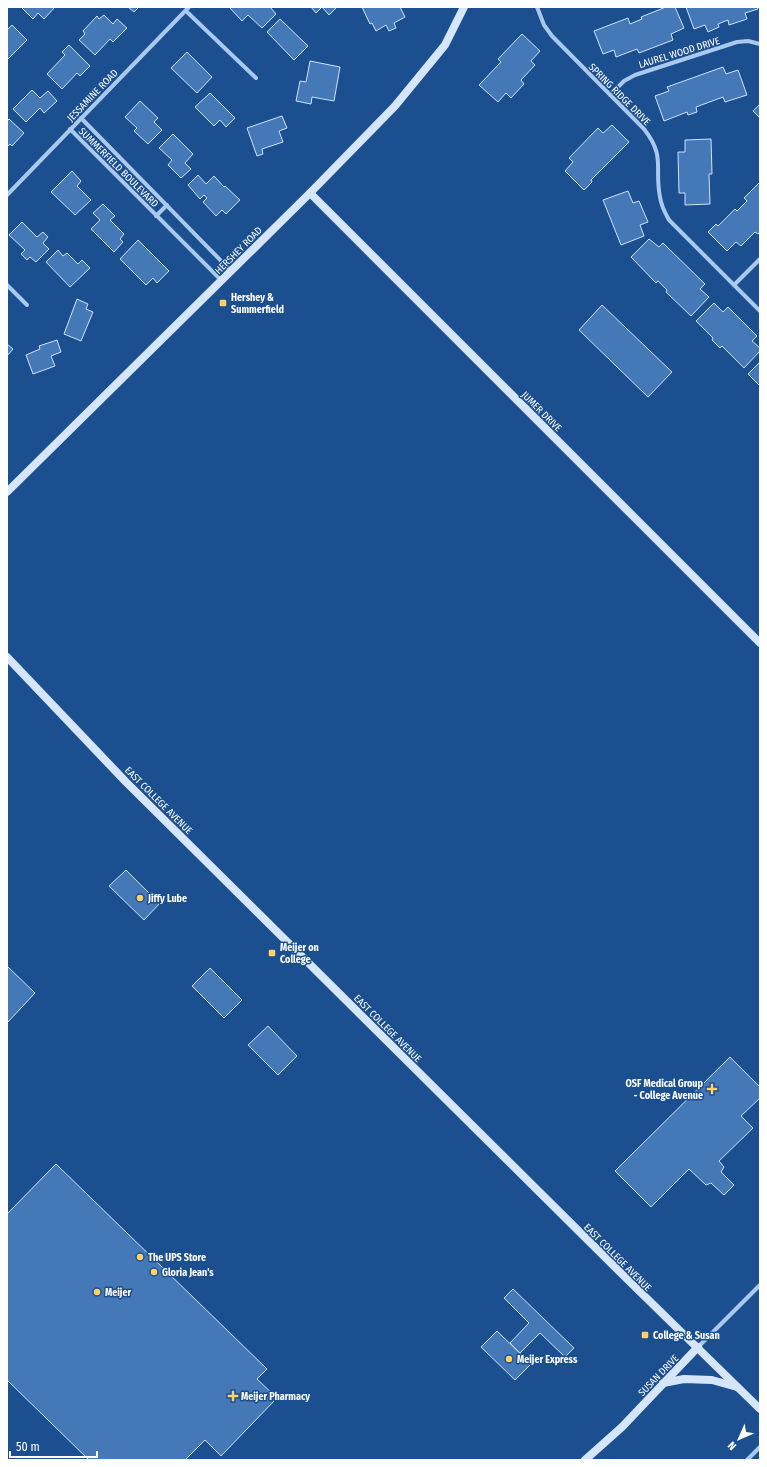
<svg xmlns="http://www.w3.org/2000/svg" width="767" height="1467" font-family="'Fira Sans Condensed',sans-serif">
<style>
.building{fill:#4478b7;stroke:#cfe3fa}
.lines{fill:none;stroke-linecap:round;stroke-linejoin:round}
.street{stroke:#a9c9ee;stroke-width:4}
.secondary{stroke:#d6e6fa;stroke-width:8}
.poi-dot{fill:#ffd166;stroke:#1b4f8f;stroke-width:1.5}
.labels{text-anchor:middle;stroke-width:3;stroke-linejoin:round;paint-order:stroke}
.street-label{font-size:10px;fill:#fff;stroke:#1b4f8f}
.poi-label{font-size:10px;font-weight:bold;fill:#fff;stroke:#1b4f8f;text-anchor:start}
</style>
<rect width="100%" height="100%" fill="#1b4f8f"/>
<g class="building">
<polygon points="21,7 55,7 44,19 38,13 33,19"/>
<polygon points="128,7 139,7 134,12"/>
<polygon points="229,7 270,7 276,14 262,28 248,15 242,21"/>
<polygon points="311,7 322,7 316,13"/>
<polygon points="322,7 337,7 329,15"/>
<polygon points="363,7 400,7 405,17 394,23 396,28 389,31 386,25 376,31 372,23 370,24 362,7"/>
<polygon points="666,7 675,7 684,28 671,34 673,40 639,53 637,49 616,57 614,50 603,54 594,31 628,18 630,24 642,19 641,17"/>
<polygon points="686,7 757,7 758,9 745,13 747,19 729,25 728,20 718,24 719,27 708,32 705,25 694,29"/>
<polygon points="104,15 113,24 117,19 127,28 113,42 110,39 95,55 79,40 85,34 83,31 97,16 99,19"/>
<polygon points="280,19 308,46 294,60 267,32"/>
<polygon points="12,25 27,40 7,60 7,30"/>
<polygon points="522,34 540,51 531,61 535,65 521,80 524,84 511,98 506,93 498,102 479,85 501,62 498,59"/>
<polygon points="69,45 90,66 80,76 77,73 62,89 47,74 65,55 62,52"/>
<polygon points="187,52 212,77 197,93 171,68"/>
<polygon points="310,61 340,67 334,101 312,97 311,104 296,101 300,81 306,82"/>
<polygon points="723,67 726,74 738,70 747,95 725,102 723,97 696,107 697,112 688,115 687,112 664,121 655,96 669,91 667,87"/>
<polygon points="32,90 40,98 48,91 57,101 44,113 40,108 26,122 13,109"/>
<polygon points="210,93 235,118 226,127 220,120 214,126 195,107"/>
<polygon points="140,101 158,118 154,122 162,130 148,144 134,131 137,128 125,117"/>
<polygon points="760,104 760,118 753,111"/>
<polygon points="282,116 287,128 279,131 283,142 262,149 263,154 257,156 247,128"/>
<polygon points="9,119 24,133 12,146 10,144 7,147 7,121"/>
<polygon points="612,125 629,142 591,180 592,182 584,190 565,171 573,162 569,158 598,128 603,133"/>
<polygon points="173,134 193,154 185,163 191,169 181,178 168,165 172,160 159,148"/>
<polygon points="711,139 712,174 709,174 710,204 685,205 685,193 679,193 678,152 685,152 685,140"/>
<polygon points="72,171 81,181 77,186 91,200 75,215 51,192"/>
<polygon points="198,175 206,184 214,176 224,187 225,186 240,200 226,214 222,210 216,216 203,202 207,198 204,195 200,199 188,185"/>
<polygon points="760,182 760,232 758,234 755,232 741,246 736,242 727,251 708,232 716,224 718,226 735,209 737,211 747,201 744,198"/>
<polygon points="628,191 633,203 639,201 648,222 640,225 644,236 621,245 603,200"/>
<polygon points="103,204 115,216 110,220 124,234 120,239 123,242 114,252 91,229 100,220 93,213"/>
<polygon points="22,222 37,237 43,232 48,237 43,243 49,249 36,262 30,257 27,260 21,254 25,250 9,235"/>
<polygon points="649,239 659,247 663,243 705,284 700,289 709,297 691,316 666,292 667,290 658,281 656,283 631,257"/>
<polygon points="138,240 169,271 157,283 153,278 146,285 120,259"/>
<polygon points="58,250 63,256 67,253 78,264 82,260 90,268 70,287 46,262"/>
<polygon points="77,299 88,304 86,309 93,312 81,341 64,334"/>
<polygon points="714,303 723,312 728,307 757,336 752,341 760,348 760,351 744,368 722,346 720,348 712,340 713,338 696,321"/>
<polygon points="602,305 672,372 648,397 579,330"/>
<polygon points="57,340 61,352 51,356 55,366 33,374 26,355 40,349 39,346"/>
<polygon points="7,344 13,349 7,356"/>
<polygon points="760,362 760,386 748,374"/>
<polygon points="126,870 150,894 152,892 162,901 144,920 109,886"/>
<polygon points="7,966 35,993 7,1023"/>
<polygon points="210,968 242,1000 224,1018 192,986"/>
<polygon points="268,1026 297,1056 278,1075 248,1045"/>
<polygon points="730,1057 760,1087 760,1098 741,1116 753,1128 719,1161 724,1167 721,1172 734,1185 724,1195 711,1183 706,1185 689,1169 651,1207 615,1171"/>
<polygon points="56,1164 267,1369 257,1379 277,1398 221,1456 205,1440 185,1460 89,1460 7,1380 7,1214"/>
<polygon points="513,1289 574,1348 565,1357 540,1333 520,1353 510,1343 529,1323 504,1298"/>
<polygon points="497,1331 531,1364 515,1380 481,1347"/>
</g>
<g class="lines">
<g class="street">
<path d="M 537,7 L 544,25 L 552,36 L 644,129 C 666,157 654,167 660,197 C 661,205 665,213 669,220 L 760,311"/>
<polyline points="186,11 256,78"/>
<polyline points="610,95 624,81 635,75 737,42 748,41 760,44"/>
<polyline points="81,118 231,271"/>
<polyline points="70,129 221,280"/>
<polyline points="7,195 189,7"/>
<polyline points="156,216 167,205"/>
<polyline points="7,285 27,305"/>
<polyline points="734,285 760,259"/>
<polyline points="698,1347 760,1285"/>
<polyline points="747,1460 760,1447"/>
</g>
<g class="secondary">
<polyline points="310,193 760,643"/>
<polyline points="7,492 310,193 395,106 445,45 464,7"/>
<polyline points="7,657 126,782 626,1278 760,1409"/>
<polyline points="663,1383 684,1379 712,1380 737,1387"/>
<polyline points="585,1460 622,1427 698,1347"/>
</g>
</g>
<g class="poi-dot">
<rect x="219" y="299" width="8" height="8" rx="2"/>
<circle cx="140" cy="898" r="4"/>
<rect x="268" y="949" width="8" height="8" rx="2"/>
<path d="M710 1083h4v4h4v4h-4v4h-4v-4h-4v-4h4z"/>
<circle cx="140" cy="1257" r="4"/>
<circle cx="154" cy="1272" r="4"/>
<circle cx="97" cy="1292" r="4"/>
<rect x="641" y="1331" width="8" height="8" rx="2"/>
<circle cx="509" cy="1359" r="4"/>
<path d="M231 1390h4v4h4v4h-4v4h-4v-4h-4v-4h4z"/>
</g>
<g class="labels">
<g class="street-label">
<text transform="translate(679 52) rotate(-17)" y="4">LAUREL WOOD DRIVE</text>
<text transform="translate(620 94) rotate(45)" y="4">SPRING RIDGE DRIVE</text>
<text transform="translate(92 95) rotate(-46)" y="4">JESSAMINE ROAD</text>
<text transform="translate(119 167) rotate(45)" y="4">SUMMERFIELD BOULEVARD</text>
<text transform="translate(238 250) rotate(-45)" y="4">HERSHEY ROAD</text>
<text transform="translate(542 411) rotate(45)" y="4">JUMER DRIVE</text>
<text transform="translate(159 800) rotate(45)" y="4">EAST COLLEGE AVENUE</text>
<text transform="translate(388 1028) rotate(45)" y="4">EAST COLLEGE AVENUE</text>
<text transform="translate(618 1257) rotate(45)" y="4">EAST COLLEGE AVENUE</text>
<text transform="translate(658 1375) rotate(-46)" y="4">SUSAN DRIVE</text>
</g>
<g class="poi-label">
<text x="231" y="301">Hershey &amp;<tspan x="231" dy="12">Summerfield</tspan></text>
<text x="148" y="902">Jiffy Lube</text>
<text x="280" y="951">Meijer on<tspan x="280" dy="12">College</tspan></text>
<text x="703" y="1087" text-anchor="end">OSF Medical Group<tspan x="703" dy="12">- College Avenue</tspan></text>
<text x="148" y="1261">The UPS Store</text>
<text x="162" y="1276">Gloria Jean's</text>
<text x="105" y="1296">Meijer</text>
<text x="653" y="1339">College &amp; Susan</text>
<text x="517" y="1363">Meijer Express</text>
<text x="241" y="1400">Meijer Pharmacy</text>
</g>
</g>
<rect width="767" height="1467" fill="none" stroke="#ffffff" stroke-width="16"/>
<g transform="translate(739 1439) rotate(225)" stroke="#1b4f8f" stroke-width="3" paint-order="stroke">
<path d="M0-3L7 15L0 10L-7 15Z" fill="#ffffff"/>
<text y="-6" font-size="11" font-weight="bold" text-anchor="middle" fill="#ffffff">N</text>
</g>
<path d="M10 1451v6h87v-6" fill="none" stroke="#ffffff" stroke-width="2"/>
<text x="16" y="1451" font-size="12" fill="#ffffff" stroke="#1b4f8f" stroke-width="3" paint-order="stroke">50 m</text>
</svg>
